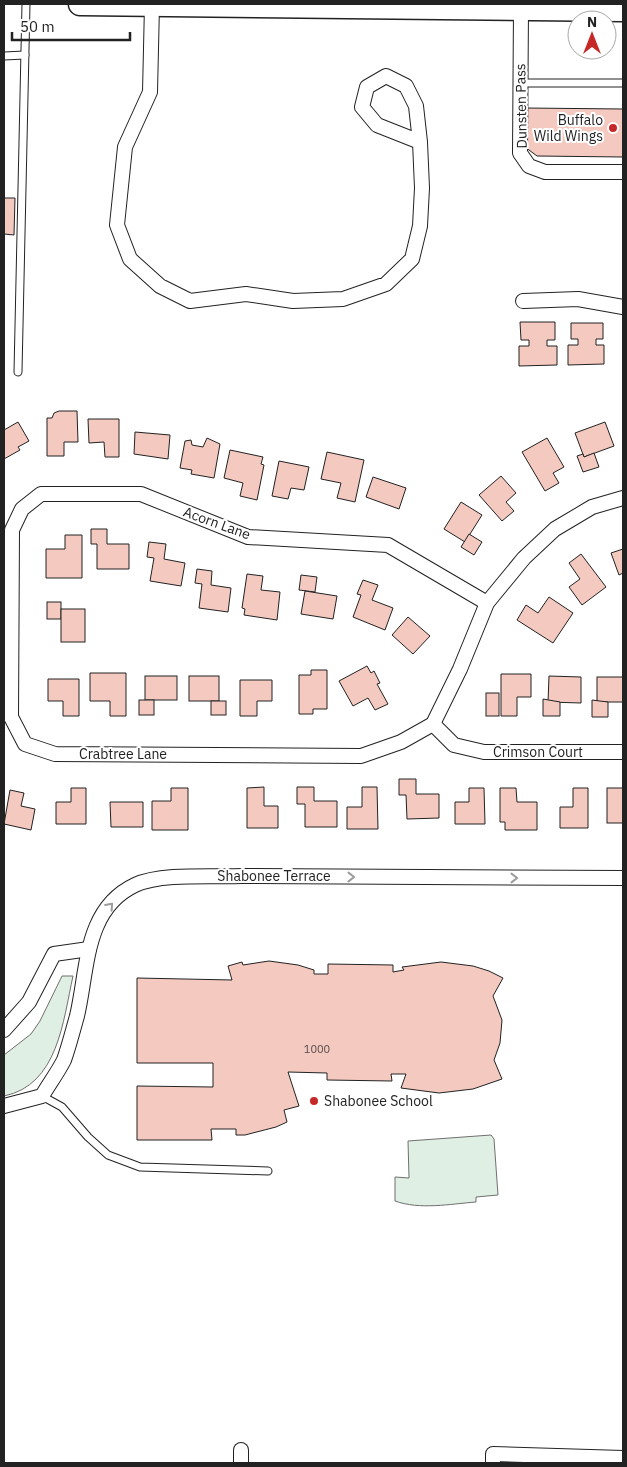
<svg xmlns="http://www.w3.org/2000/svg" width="627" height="1467" font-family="'IBM Plex Sans',sans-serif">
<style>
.green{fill:#e0efe3;stroke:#6f6f6f}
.building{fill:#f3c9c0;stroke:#222}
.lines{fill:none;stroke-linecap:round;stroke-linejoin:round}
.lane-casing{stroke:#222;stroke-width:9}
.street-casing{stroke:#222;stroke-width:16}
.primary-casing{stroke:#222;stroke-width:25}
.lane{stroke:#fff;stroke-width:7}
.street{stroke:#fff;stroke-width:14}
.primary{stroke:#fff;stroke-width:22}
.oneway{stroke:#9c9c9c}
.poi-dot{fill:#c62828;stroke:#fff;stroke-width:2}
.labels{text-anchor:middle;stroke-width:4;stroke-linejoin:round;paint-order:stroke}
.number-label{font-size:11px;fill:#564c4a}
.street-label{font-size:14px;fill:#222;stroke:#fff}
.poi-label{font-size:14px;fill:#222;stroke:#fff;text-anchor:end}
</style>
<rect width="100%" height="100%" fill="#fff"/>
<g class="green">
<path d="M 62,976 L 73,976 C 63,1021 58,1085 4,1096 L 4,1055 L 31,1034 L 40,1021 Z"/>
<path d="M 491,1135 L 494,1139 L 498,1195 L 476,1197 L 476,1202 C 450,1204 420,1210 395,1201 L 395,1177 L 409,1178 L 408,1141 Z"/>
</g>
<g class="building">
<polygon points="526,108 623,109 623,157 537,156 525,147"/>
<polygon points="4,198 15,198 14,235 4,234"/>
<polygon points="520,322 555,322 555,340 547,340 547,346 557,346 557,365 519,366 519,346 529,346 529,340 521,340"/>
<polygon points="571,323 603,323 603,339 596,339 596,345 604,345 604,364 568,365 568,345 578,345 578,339 571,339"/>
<polygon points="59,411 77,411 78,442 64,442 64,456 47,456 47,418 52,418 54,413"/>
<polygon points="88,419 119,419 119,457 105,457 104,442 89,443"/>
<polygon points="18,422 29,441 18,447 20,450 4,459 4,430"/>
<polygon points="605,422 614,446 584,457 575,433"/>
<polygon points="135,432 170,435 168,459 134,454"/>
<polygon points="207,438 220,444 214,478 191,474 192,470 180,468 185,441 191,440 192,445 203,447"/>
<polygon points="547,438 564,467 553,473 559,483 545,491 522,452"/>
<polygon points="230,450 263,457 261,464 264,465 257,500 240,496 243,483 224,478"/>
<polygon points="327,452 364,460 355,502 337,498 341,483 321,479"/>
<polygon points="594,453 599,467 583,472 577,456 583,454 584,457"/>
<polygon points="279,461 309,467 304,490 291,488 288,499 272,496"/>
<polygon points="501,476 516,493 506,502 514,511 502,521 479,495"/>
<polygon points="373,477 406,488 399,509 366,497"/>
<polygon points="461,502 482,515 465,542 444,529"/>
<polygon points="91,529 107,529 107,544 129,544 129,569 97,569 97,544 91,544"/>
<polygon points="469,534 482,542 474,555 461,547"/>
<polygon points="65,535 82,535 82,578 46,578 46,549 65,549"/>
<polygon points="149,542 166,544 164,559 185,563 181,586 150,581 154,558 147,557"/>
<polygon points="623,549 623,573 619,575 611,553"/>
<polygon points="581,554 606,587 582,605 569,587 580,579 569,563"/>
<polygon points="197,569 212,571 211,585 231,588 228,612 199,608 202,584 195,583"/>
<polygon points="247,574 263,576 261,590 280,592 277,620 244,615 245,609 242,608"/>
<polygon points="301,575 317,577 315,592 299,590"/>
<polygon points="363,580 378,585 372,600 393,608 385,630 353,617 361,595 357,594"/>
<polygon points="305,591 337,596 333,619 301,614"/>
<polygon points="549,597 573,613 553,643 517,620 526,605 538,613"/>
<rect x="47" y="602" width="14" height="17"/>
<rect x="61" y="609" width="24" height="33"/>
<polygon points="408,617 430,636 413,654 392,635"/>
<polygon points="367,666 371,673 374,671 380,683 377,684 388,704 375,710 368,698 353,706 339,681"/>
<polygon points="311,670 327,670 327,709 313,709 313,714 299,714 299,675 311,675"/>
<polygon points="90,673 126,673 126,716 110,716 110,701 90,701"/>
<polygon points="501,674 531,674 531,697 517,697 517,716 501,716"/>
<rect x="145" y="676" width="32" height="24"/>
<rect x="189" y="676" width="30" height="25"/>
<polygon points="549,676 581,677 581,703 548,702"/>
<rect x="597" y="677" width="26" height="25"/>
<polygon points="48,679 79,679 79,716 63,716 63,701 48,701"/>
<polygon points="240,680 272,680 272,701 257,701 257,716 240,716"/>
<rect x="486" y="693" width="13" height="23"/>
<polygon points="543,699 560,702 560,716 543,716"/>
<rect x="139" y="700" width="15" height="15"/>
<polygon points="592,700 608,702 608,717 592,717"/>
<rect x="211" y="701" width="15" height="14"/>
<polygon points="399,779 416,779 416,794 439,794 439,818 407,819 406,795 399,795"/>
<polygon points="264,787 264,806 278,806 278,828 247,828 247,788"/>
<polygon points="297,787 314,787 314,801 337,801 337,827 305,827 305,804 297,804"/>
<polygon points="362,787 377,787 378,829 347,829 347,807 362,807"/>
<polygon points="71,788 86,788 86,824 56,824 56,802 71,802"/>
<polygon points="171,788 188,788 188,830 152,830 152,801 171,801"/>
<polygon points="469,788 484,788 485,824 455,824 455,802 469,802"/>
<polygon points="500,788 516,788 517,802 537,802 537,830 505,830 505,822 500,822"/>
<polygon points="573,788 588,788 588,828 560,828 560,807 573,807"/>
<rect x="607" y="788" width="16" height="35"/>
<polygon points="10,790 24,793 21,806 35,809 31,830 4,824"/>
<polygon points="110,802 143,802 143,827 111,827"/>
<polygon points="269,961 298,965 314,970 314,974 328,974 328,964 393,965 393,972 404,970 402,967 441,962 473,966 489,971 503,978 493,996 502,1020 500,1043 494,1060 502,1079 473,1089 439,1093 401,1088 406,1074 391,1074 392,1081 327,1080 327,1073 288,1072 299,1106 284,1110 287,1122 276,1127 245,1135 236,1135 236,1129 211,1129 212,1140 137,1140 137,1086 213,1087 213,1063 137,1063 137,978 232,980 228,966 242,962 243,965"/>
</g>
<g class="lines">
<g class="lane-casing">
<g id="lane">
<polyline points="4,56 25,55"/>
<polyline points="520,83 623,83"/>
<polyline points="18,372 26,4"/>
<polyline points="42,1096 62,1107 88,1137 108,1155 140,1167 268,1171"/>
</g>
</g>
<g class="street-casing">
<g id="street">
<polyline points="152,5 150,92 125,147 117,225 130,259 160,286 190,301 246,294 293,301 343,299 386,284 412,259 420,226 422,188 420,142 416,106 406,86 386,76 367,87 362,107 377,125 420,142"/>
<polyline points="521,9 520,153 529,166 545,172 623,172"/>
<polyline points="523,301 578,299 623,307"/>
<polyline points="487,603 388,545 248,537 141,494 41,494 22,509 12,530 11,717 25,744 55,754 361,756 401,742 433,724 460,669 487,603 524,558 555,529 592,507 623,498"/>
<polyline points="433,724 454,745 484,752 623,752"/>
<polyline points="4,1030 29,1002 54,954 89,949"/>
<path d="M 4,1106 L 42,1096 C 49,1084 58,1072 64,1060 C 69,1046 73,1030 77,1016 C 88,970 84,909 135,885 C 161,873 212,877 241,876 L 623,878"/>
<polyline points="241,1450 241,1463"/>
<polyline points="493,1463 493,1454 623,1458"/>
</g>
</g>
<g class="primary-casing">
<polyline id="primary" points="80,4 623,10"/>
</g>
<use href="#lane" class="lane"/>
<use href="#street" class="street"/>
<use href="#primary" class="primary"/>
</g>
<defs><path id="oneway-chevron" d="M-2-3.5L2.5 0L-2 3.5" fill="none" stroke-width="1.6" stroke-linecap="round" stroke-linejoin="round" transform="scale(1.25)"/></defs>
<g class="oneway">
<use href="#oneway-chevron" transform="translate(351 877)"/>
<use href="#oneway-chevron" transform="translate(514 878)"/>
<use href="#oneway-chevron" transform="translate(110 906) rotate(-48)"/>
</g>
<g class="poi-dot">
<circle cx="613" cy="128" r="5"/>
<circle cx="314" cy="1101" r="5"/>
</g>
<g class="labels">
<g class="number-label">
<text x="317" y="1053">1000</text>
</g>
<g class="street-label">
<text transform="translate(521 106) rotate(-91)" y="5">Dunsten Pass</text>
<text transform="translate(217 523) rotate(20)" y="5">Acorn Lane</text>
<text x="538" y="757">Crimson Court</text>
<text x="123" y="759">Crabtree Lane</text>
<text x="274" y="881">Shabonee Terrace</text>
</g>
<g class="poi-label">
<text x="603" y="125">Buffalo<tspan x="603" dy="16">Wild Wings</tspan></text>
<text x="324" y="1106" text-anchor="start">Shabonee School</text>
</g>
</g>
<rect width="627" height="1467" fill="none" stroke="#222222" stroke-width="10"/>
<g transform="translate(592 35)"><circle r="24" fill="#ffffff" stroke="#a7a7a7"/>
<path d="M0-4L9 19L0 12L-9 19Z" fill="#c62828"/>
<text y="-8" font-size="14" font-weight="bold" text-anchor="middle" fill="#222222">N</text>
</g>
<path d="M12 32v8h118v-8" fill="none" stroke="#222222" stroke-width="2.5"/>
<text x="20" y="32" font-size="15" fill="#222222" stroke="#ffffff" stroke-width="4" paint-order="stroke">50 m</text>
</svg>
